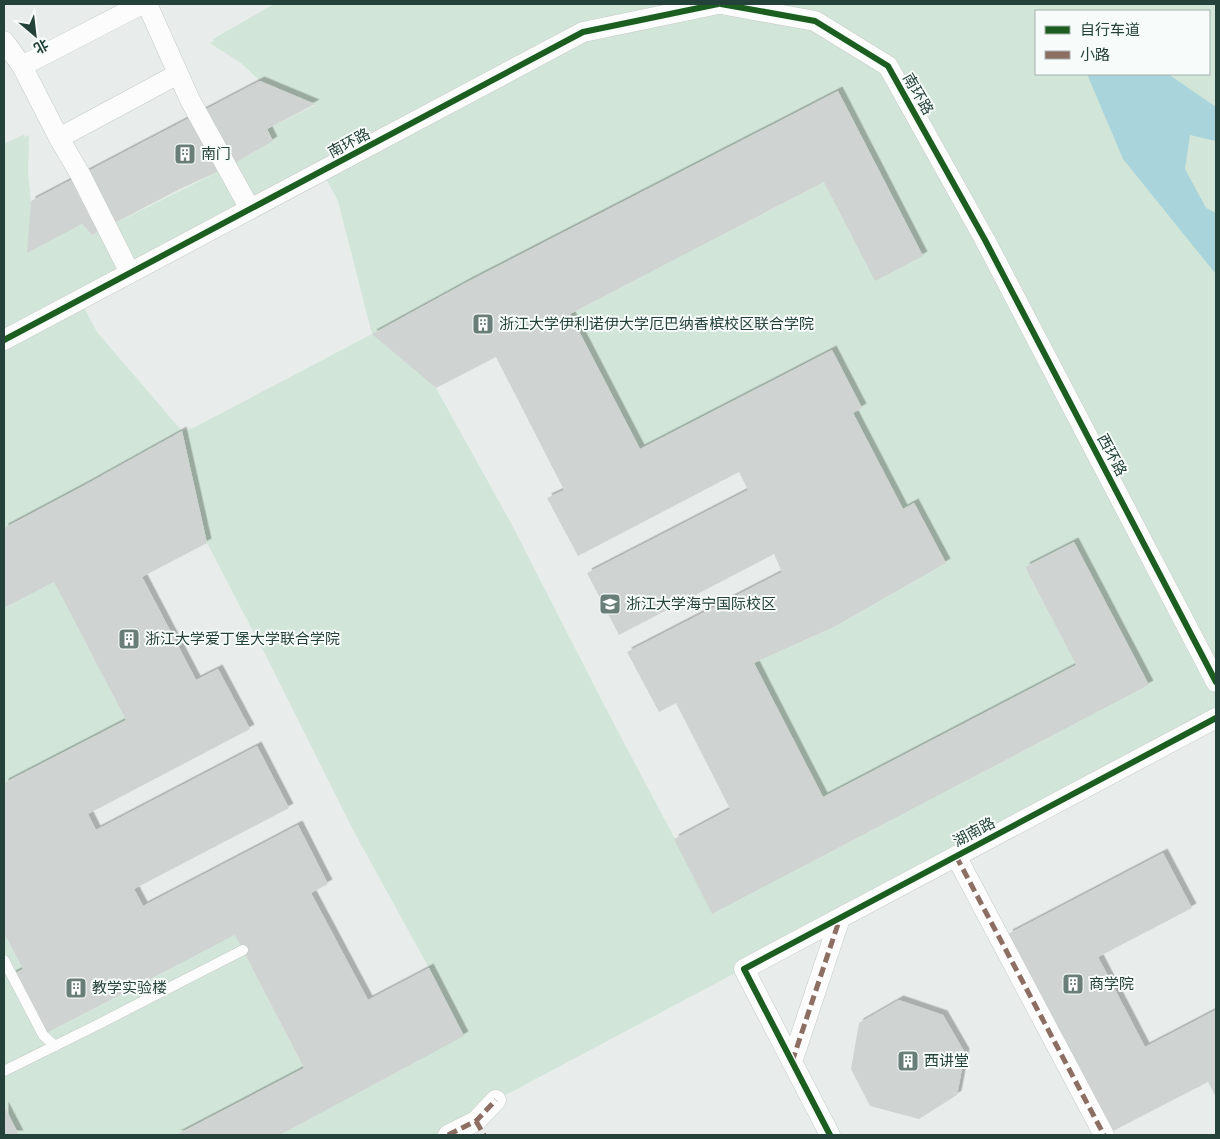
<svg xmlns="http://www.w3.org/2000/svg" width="1220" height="1139" font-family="Mulish,'Noto Sans SC',sans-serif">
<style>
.green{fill:#d1e6d8;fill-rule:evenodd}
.water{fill:#a9d4db}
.pier{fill:#e8edeb}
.building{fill:#cfd4d2;filter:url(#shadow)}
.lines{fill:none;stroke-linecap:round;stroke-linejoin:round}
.service-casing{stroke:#c5cac8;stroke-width:11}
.minor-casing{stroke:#c5cac8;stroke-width:21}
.service{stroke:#fcfcfc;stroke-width:10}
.minor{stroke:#fcfcfc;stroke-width:20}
.quiet{stroke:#8d6e63;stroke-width:5;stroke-dasharray:10 5;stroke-linecap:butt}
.cycleway-casing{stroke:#f7fbf9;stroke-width:9}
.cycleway{stroke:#1b5e20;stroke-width:6}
.labels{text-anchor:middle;stroke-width:4;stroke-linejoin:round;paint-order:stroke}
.street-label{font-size:15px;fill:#24423a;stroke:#f7fbf9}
.poi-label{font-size:15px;fill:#24423a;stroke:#f7fbf9;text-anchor:start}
</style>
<defs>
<filter id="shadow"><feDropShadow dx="4.5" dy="-4.5" stdDeviation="0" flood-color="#0004"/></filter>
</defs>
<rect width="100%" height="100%" fill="#e8edeb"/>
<g class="green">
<path d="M 274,4 L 1216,4 L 1216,718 L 496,1100 L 448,1135 L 280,1135 L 463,1036 L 429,968 L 353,830 L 264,652 L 207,543 L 182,431 L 83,486 L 4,528 L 4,144 L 29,132 L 28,172 L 31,201 L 29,251 L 82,224 L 92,235 L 228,167 L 273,141 L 267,129 L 315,105 L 260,81 L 241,63 L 208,42 ZM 1036,11 L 1209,11 L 1209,74 L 1036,74 ZM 838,91 L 923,256 L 824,182 L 570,314 L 640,449 L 832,350 L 862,408 L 853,413 L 903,509 L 915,503 L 946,563 L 834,627 L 754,663 L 823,797 L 1076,665 L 1025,567 L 1074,542 L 1149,685 L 714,913 L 602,701 L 511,523 L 436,388 L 373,334 L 469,281 ZM 322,171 L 338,201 L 372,334 L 195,427 L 182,431 L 97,332 L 80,300 Z"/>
<polygon points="54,582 126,720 4,783 4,608"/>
<polygon points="4,933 23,969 43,1035 235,935 304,1068 176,1135 19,1135 4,1106"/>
</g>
<polygon class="water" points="1087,74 1168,74 1216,107 1216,141 1190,135 1185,169 1206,208 1216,213 1216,273 1215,273 1123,159"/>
<polygon class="pier" points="4,4 191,4 214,41 25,137 4,94"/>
<g class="building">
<polygon points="260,81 315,104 267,129 273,141 228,167 178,190 92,235 82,224 27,253 31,201"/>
<polygon points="838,91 923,256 875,281 824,182 570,314 640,449 832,350 862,408 853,413 903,509 914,503 946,563 834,627 754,663 823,797 1076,665 1025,567 1074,542 1149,685 712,914 674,839 730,809 676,703 659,712 627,652 782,572 774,554 619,635 587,573 748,490 739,472 578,556 547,498 564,490 496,357 436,388 372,334 469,281"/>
<polygon points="182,431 207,543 142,577 196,680 218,669 250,729 88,814 96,830 257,746 289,808 134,889 143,906 298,825 328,884 311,893 368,1000 429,968 464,1036 280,1135 176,1135 304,1068 235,935 43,1035 11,975 23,969 4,933 4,783 126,720 54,582 4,608 4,528 83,486"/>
<polygon points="1163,853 1192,908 1098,957 1145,1047 1216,1010 1216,1097 1208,1082 1113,1131 1008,934"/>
<polygon points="899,1000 943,1015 965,1053 957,1095 919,1119 870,1106 851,1069 859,1023"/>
<polygon points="4,1106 19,1135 4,1135"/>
</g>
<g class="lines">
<g class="service-casing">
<g id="service">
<polyline points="4,960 43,1035 55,1046"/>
<polyline points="4,1071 97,1025 243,950"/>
</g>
</g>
<g class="minor-casing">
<g id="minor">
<polyline points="147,4 190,100 250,209"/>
<polyline points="721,4 815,21 888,66 985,240 1216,682"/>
<polyline points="4,41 22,66 59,138 80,174 130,273"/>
<polyline points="22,66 142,4"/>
<polyline points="59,138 178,74"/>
<polyline points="4,340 583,32 718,4"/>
<polyline points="956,856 1104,1135"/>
<polyline points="792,1062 840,918"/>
<polyline points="448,1135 476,1121 496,1100"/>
<polyline points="830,1135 744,969 1216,718"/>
</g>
</g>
<use href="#service" class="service"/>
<use href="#minor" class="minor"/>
<g class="quiet">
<polyline points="956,856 1104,1135"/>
<polyline points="792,1062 840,918"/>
<polyline points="476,1121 484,1135"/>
<polyline points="448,1135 476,1121 496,1100"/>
</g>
<g class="cycleway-casing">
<g id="cycleway">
<polyline points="721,4 815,21 888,66 985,240 1216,682"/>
<polyline points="4,340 583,32 718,4"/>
<polyline points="830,1135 744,969 1216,718"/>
</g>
</g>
<use href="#cycleway" class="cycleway"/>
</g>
<defs>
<g id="building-square" transform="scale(1.125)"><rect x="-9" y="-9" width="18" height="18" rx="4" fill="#697e78" stroke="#f7fbf9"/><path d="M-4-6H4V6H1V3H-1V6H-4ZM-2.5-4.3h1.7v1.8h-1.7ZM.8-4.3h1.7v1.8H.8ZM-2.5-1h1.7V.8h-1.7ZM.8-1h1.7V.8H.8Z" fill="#fff"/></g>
<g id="university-square" transform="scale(1.125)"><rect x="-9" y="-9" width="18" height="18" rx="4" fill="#697e78" stroke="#f7fbf9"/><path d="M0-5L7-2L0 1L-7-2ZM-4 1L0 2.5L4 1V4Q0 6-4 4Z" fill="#fff"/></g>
</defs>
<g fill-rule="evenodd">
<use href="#building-square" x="185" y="154"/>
<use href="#building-square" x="483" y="324"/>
<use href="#university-square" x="610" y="604"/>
<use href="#building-square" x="129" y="639"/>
<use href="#building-square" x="1073" y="984"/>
<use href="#building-square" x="76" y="988"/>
<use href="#building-square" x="908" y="1061"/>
</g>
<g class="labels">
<g class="street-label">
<text transform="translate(918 94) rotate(60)" y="5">南环路</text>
<text transform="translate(349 143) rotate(-28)" y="5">南环路</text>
<text transform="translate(1112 455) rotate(62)" y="5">西环路</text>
<text transform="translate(974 832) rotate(-28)" y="5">湖南路</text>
</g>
<g class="poi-label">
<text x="201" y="159">南门</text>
<text x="499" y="329">浙江大学伊利诺伊大学厄巴纳香槟校区联合学院</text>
<text x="626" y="609">浙江大学海宁国际校区</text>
<text x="145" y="644">浙江大学爱丁堡大学联合学院</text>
<text x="1089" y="989">商学院</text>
<text x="92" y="993">教学实验楼</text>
<text x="924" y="1066">西讲堂</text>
</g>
</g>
<rect width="1220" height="1139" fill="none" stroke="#24423a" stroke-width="10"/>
<rect x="1035" y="10" width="175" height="65" fill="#f7fbf9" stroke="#a3b1ad"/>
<rect x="1045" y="26" width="25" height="8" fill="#1b5e20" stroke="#a3b1ad"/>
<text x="1080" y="35" font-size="15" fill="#24423a">自行车道</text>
<rect x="1045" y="51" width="25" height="8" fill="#8d6e63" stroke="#a3b1ad"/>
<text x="1080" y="60" font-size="15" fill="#24423a">小路</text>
<g transform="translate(35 35) rotate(152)" stroke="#f7fbf9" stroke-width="4" paint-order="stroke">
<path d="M0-4L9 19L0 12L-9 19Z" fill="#24423a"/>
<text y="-8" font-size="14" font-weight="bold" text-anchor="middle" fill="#24423a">北</text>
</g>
</svg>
